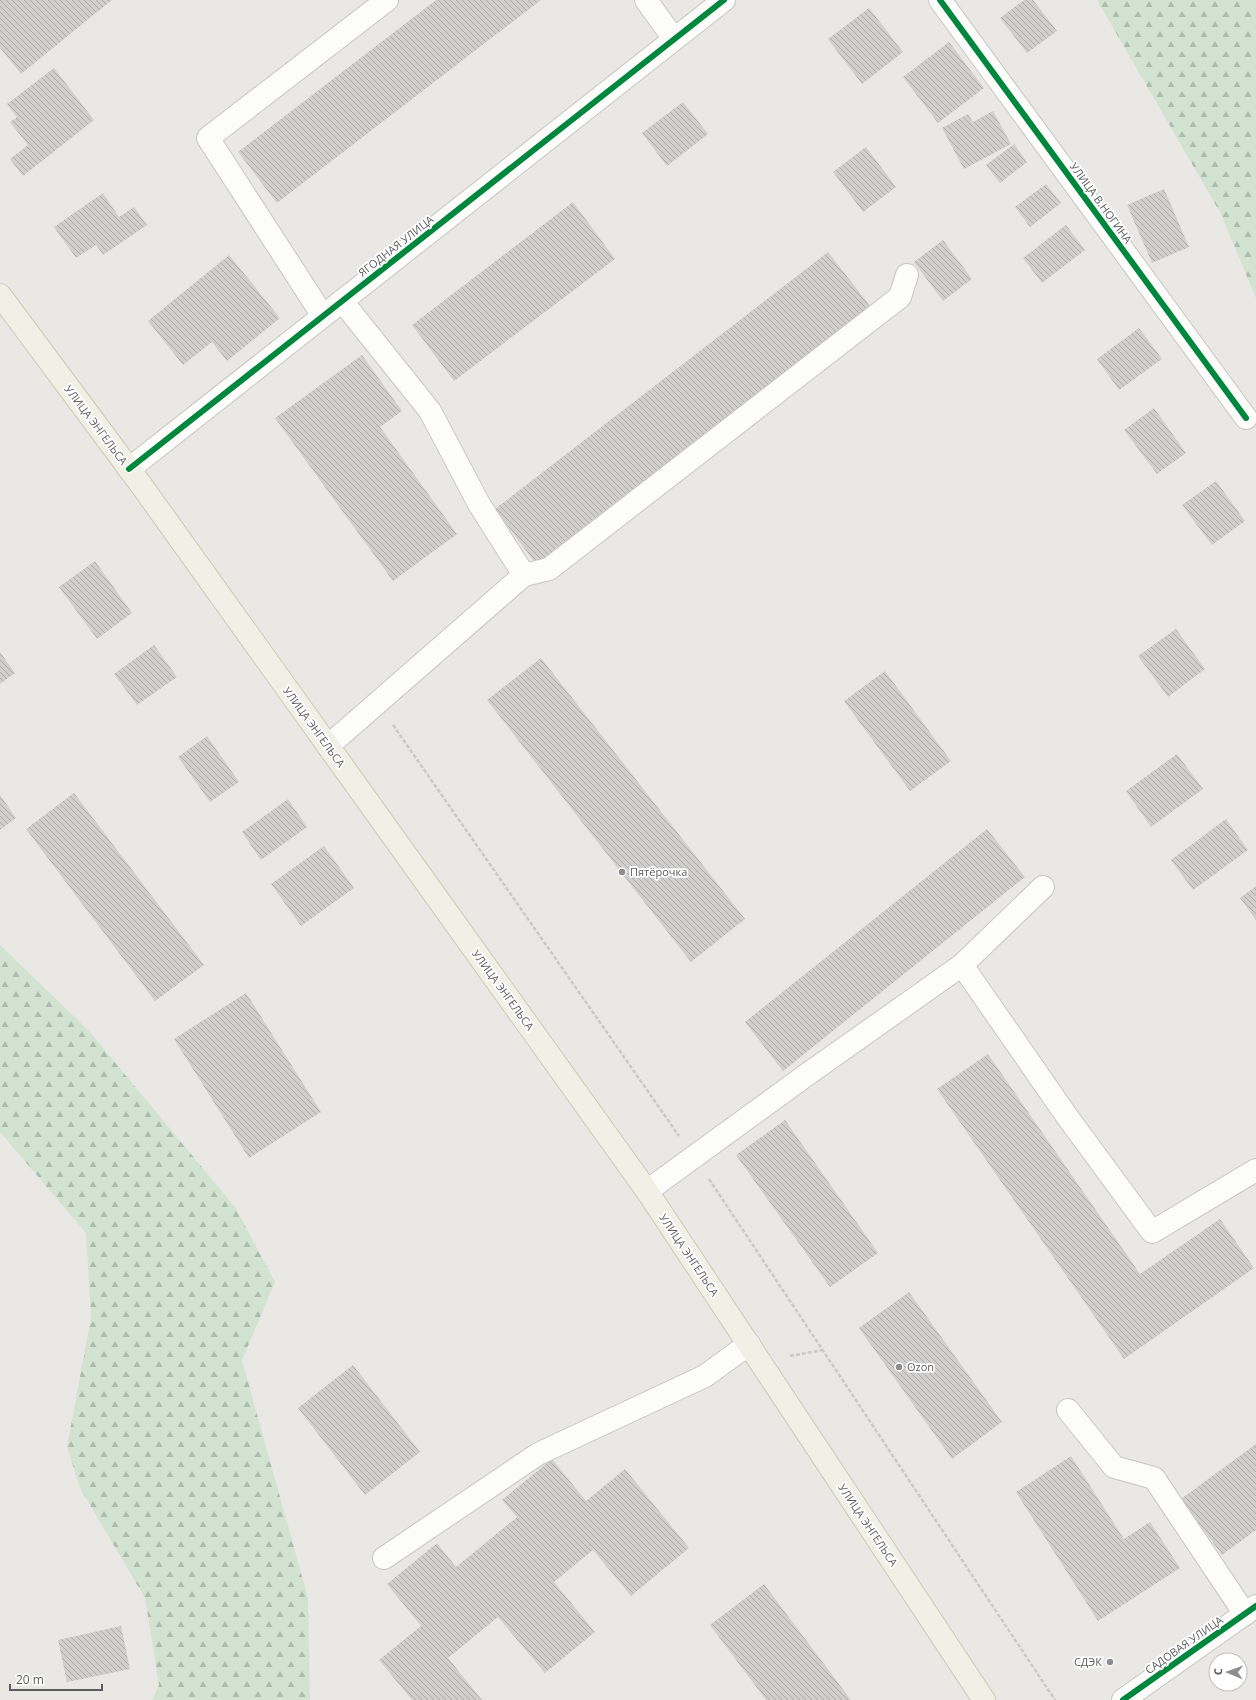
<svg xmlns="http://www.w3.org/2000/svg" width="1256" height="1700" font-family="'Open Sans',sans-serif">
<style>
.forest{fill:url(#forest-firs)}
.building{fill:url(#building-back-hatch)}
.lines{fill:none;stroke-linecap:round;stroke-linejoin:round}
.minor-casing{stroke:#c6c6c6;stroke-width:24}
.major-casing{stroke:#cec8b4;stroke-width:24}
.path{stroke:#c7cac9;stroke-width:2.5;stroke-dasharray:4 2;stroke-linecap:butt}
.minor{stroke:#fcfcfb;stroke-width:22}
.major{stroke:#f1f0e7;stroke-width:22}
.cycleway-casing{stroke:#fff;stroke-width:8}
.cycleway{stroke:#00873e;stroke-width:6}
.poi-dot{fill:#8c8e8f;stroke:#fff;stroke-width:1.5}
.labels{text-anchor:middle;stroke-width:3.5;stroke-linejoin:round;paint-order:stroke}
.street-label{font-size:11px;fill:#5a5d61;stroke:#fff}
.poi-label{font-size:11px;fill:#5a5d61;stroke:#fff;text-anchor:start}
</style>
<defs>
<pattern id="forest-firs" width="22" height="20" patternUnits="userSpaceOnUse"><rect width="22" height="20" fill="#d2e4d1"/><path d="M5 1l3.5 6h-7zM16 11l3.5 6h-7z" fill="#adbcad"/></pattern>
<pattern id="building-back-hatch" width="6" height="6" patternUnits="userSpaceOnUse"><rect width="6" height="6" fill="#d0cfcd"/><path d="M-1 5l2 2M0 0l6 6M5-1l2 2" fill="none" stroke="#acabaa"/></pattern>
</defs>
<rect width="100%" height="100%" fill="#e9e8e4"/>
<g class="forest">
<polygon points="1097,0 1256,0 1256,298 1221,214"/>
<polygon points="0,945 88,1030 235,1207 275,1282 242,1360 308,1598 310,1700 152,1700 159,1685 145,1598 80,1488 67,1447 91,1317 86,1233 0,1132"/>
</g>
<g class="building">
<polygon points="0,0 112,0 21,74 0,48"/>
<polygon points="436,0 541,0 277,203 238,152"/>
<polygon points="1024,0 1033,0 1057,31 1027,53 1000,18"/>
<polygon points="869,8 903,52 862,84 828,39"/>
<polygon points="949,42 984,88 938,123 903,77"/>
<polygon points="54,68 94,120 23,176 10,159 28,145 10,122 17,117 7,104"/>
<polygon points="683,102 708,134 667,166 642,133"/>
<polygon points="993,111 1011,144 964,169 942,128 968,114 973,122"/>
<polygon points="1014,144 1027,162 1000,183 986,165"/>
<polygon points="866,147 896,187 863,212 833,172"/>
<polygon points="1046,184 1061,203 1030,227 1015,207"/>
<polygon points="1164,189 1189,247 1152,263 1127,205"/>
<polygon points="103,193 119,217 134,207 147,225 103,255 96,245 76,258 54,227"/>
<polygon points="573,202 615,259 454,381 412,325"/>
<polygon points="1066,225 1085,250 1042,283 1023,258"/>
<polygon points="943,240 972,279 943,301 914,262"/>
<polygon points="828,252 870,306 536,564 495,509"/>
<polygon points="229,255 280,318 227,361 212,342 183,365 148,321"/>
<polygon points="1139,328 1162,359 1119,390 1097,359"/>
<polygon points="362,355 402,411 380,427 457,534 393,581 275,418"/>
<polygon points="1154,408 1186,453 1157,474 1124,430"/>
<polygon points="1216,481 1245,521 1212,545 1182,505"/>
<polygon points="95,561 132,613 97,639 59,587"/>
<polygon points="1176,629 1205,669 1168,697 1138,656"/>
<polygon points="154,645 177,677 137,705 114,674"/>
<polygon points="0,652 15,673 0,684"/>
<polygon points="541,658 745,919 691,962 487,700"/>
<polygon points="885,671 951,761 910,791 844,701"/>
<polygon points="207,736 239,782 210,802 178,757"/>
<polygon points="1177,754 1203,789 1151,827 1126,791"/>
<polygon points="74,793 204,965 155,1001 26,829"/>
<polygon points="0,795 16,818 0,830"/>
<polygon points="288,799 307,827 261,860 242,832"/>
<polygon points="1226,819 1248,850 1193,890 1171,860"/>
<polygon points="987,829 1025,877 783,1071 745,1022"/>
<polygon points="324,846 354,888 301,926 271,884"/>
<polygon points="1256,886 1256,920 1240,898"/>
<polygon points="246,993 321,1112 249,1158 174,1039"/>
<polygon points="988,1054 1140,1274 1220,1219 1254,1268 1124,1359 937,1089"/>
<polygon points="785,1120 878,1253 830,1287 736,1155"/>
<polygon points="909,1292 1002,1422 952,1459 859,1328"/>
<polygon points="353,1365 420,1452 365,1495 298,1408"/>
<polygon points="1256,1444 1256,1530 1222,1555 1181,1499"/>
<polygon points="1071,1456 1124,1539 1150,1522 1180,1568 1098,1621 1016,1492"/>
<polygon points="552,1459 586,1501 625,1469 689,1548 631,1596 593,1550 554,1582 595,1632 545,1673 498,1617 448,1658 482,1700 412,1700 379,1660 421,1626 387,1584 437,1543 456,1567 517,1517 502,1500"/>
<polygon points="764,1584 851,1700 766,1700 710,1625"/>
<polygon points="121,1626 130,1669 67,1682 58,1640"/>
</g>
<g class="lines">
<g class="minor-casing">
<g id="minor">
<polyline points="646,0 674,39"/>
<polyline points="940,0 1246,418"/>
<polyline points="323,316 208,138 387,0"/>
<polyline points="129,469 724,0"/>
<polyline points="524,575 549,569 900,297 907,275"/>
<polyline points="328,746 524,575 479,504 430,411 342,301"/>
<polyline points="962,965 1043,887"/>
<polyline points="647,1191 805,1076 962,965 1066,1115 1152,1232 1256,1170"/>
<polyline points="1068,1410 1114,1467 1154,1478 1245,1614"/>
<polyline points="384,1558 538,1454 705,1376 749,1344"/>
<polyline points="1123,1700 1256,1606"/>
</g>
</g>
<g class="major-casing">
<polyline id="major" points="0,295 139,482 647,1191 984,1700"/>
</g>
<g class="path">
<polyline points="393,725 679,1136"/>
<polyline points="709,1179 1055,1700"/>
<polyline points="790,1356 823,1350"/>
</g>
<use href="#minor" class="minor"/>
<use href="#major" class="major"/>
<g class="cycleway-casing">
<g id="cycleway">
<polyline points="940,0 1246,418"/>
<polyline points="129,469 724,0"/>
<polyline points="1123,1700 1256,1606"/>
</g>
</g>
<use href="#cycleway" class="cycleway"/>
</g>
<g class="poi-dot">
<circle cx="622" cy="872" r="4"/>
<circle cx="899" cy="1367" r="4"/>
<circle cx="1110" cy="1662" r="4"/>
</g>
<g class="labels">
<g class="street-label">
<text transform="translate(1101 203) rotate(54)" y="4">УЛИЦА В.НОГИНА</text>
<text transform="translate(396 246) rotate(-38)" y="4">ЯГОДНАЯ УЛИЦА</text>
<text transform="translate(96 425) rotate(53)" y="4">УЛИЦА ЭНГЕЛЬСА</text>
<text transform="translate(314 727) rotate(54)" y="4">УЛИЦА ЭНГЕЛЬСА</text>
<text transform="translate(503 990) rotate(54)" y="4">УЛИЦА ЭНГЕЛЬСА</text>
<text transform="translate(689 1255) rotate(56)" y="4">УЛИЦА ЭНГЕЛЬСА</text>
<text transform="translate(868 1525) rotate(56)" y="4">УЛИЦА ЭНГЕЛЬСА</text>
<text transform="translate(1184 1645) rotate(-35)" y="4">САДОВАЯ УЛИЦА</text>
</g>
<g class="poi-label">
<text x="630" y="876">Пятёрочка</text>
<text x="907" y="1371">Ozon</text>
<text x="1102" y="1666" text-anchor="end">СДЭК</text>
</g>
</g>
<g transform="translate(1228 1672) rotate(272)"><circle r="19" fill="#ffffff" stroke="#bdbec0"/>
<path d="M0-3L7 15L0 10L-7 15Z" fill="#8c8e8f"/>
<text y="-6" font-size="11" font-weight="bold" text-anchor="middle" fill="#5a5d61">С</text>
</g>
<path d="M10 1684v6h92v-6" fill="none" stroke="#5a5d61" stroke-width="2"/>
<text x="16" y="1684" font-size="12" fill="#5a5d61" stroke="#ffffff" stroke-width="3" paint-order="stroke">20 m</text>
</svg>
